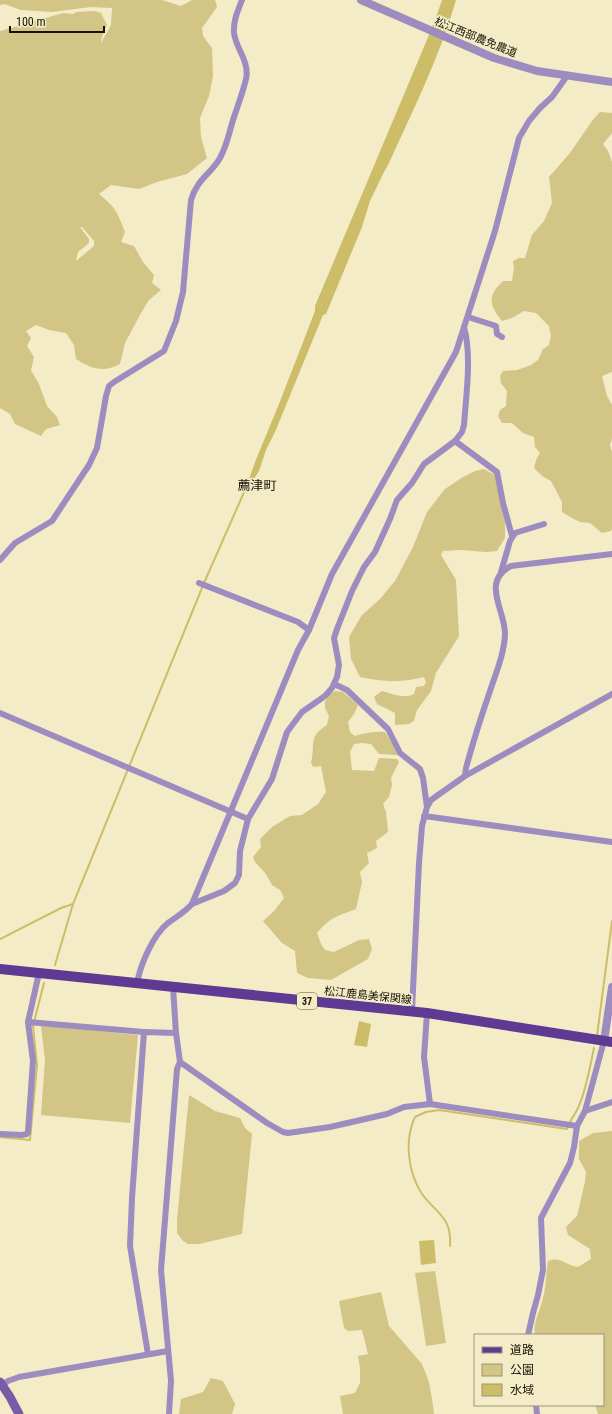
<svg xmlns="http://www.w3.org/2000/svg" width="612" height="1414" font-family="'Roboto Condensed','Noto Sans JP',sans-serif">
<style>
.green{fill:#d2c585;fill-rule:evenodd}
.water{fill:#cdbd68}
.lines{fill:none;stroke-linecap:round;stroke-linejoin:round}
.stream{stroke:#cdbd68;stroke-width:2}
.minor{stroke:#9d8cbf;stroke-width:6}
.tertiary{stroke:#9d8cbf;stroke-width:8}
.secondary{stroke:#785da6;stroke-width:9}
.primary{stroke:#5f3a93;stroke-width:10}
.labels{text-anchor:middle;stroke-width:3.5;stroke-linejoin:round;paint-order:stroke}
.shield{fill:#f3ecc7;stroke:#585340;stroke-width:1}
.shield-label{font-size:10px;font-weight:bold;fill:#151206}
.street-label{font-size:11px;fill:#151206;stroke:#f3ecc7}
.quarter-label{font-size:13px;fill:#151206;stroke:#f3ecc7}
</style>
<rect width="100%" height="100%" fill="#f3ecc7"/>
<g class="green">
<path d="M 0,0 L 162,0 L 181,6 L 192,0 L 215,0 L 217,7 L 202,28 L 203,36 L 212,48 L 213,76 L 209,96 L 200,118 L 201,137 L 207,158 L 187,174 L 157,182 L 139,189 L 111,185 L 99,194 C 116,208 117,211 125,232 L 121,242 L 134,246 L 143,262 L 154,275 L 152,283 L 161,290 L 149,300 L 141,313 L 125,343 L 120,364 C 103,373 92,369 76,359 L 74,345 L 66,333 L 49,330 L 36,325 L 26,331 L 31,338 L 27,346 L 34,357 L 31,370 L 39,384 L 47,406 L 57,417 L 60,425 L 46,429 L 41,436 L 15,424 L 10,414 L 0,408 L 0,31 L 63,13 L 73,14 L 76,12 L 95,11 L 101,13 L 107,25 C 105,31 101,37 101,43 L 111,25 L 112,8 L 91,7 L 52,12 L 21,10 L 4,4 L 0,5 ZM 80,227 L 82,227 L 94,241 L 94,246 L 76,261 L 78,252 L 89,243 L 89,239 Z"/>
<path d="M 600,112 L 612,113 L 612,133 L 603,144 L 608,151 L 612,162 L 612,372 L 602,376 L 607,396 L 612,405 L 612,438 L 610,445 L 612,452 L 612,529 L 611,531 L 602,533 L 590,523 L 580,522 L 572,518 L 562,512 L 562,502 L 551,481 L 542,476 L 534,468 L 536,460 L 540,453 L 535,447 L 534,437 L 523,433 L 512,423 L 502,423 L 498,416 L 500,410 L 506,406 L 507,391 L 501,383 L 500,376 L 503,371 L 517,370 L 531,365 L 538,360 L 543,349 L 549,345 L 551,336 L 549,326 L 536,313 L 524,311 L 512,318 L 502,321 C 489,305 487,296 503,281 L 512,281 L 514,269 L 513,261 L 519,258 L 525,258 L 532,235 L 544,221 L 552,203 L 549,177 L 570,153 L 592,121 Z"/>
<path d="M 484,469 L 495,475 L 499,496 L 505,522 L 505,538 L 497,551 L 486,552 L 461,550 L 443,551 L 441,555 L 456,580 L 459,636 L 436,673 L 431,691 L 417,710 L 414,721 L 409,724 L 395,725 L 395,713 L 377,704 L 374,697 L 382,691 C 393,694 403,699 414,694 L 416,687 L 424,686 L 426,682 L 424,677 C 399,683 385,682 360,677 L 351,659 L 349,637 L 362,615 L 380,599 L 395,581 L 413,547 L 427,512 L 445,489 L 463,477 L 475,471 Z"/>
<path d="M 335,691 L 343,692 L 358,705 L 354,714 L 348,722 L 350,732 L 355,736 C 364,733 376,731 385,732 L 398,753 L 398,755 L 379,754 L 371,744 L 362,743 L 354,744 L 350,752 L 352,770 L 374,771 L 379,758 L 397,759 L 399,762 L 391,778 L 392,785 L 389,797 L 383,804 L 386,812 L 388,832 L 376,841 L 377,848 L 367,853 L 369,863 L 360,872 L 362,882 L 356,909 C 338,916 330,917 317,933 L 321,944 L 325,950 L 334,952 L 359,940 L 369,939 L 372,949 L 368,959 L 331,980 L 308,978 L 297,973 L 295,951 L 282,943 L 263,921 L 274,911 L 284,898 L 280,890 L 272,885 L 266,874 L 255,862 L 253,857 L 261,847 L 260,839 L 272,827 L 290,816 L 302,815 L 318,804 L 326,792 L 321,766 L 313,767 L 311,763 C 316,743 307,738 327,725 L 329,716 L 325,708 L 325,702 L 329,695 Z"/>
<polygon points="41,1025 138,1035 130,1123 41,1115 45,1060"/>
<polygon points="189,1095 215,1111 240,1118 245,1128 252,1134 242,1234 199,1244 188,1244 183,1241 177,1233 177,1220"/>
<path d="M 612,1131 L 612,1414 L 598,1414 L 595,1405 L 603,1405 L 603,1335 L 535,1335 C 533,1323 539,1313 542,1302 C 546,1289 546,1274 548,1261 C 562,1256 564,1265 578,1267 L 591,1259 L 590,1249 L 568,1235 L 566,1227 L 577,1216 L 585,1182 L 586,1172 L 579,1159 L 579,1141 L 593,1133 Z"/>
<polygon points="435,1271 446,1343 426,1346 415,1273"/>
<polygon points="381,1292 389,1326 422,1364 429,1382 433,1405 434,1414 343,1414 340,1396 355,1393 360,1383 360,1368 358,1356 368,1354 362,1330 348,1331 344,1328 339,1301"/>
<polygon points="211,1378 223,1381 235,1404 232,1414 179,1414 181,1399 203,1392"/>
</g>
<g class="water">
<path d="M 442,0 L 456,0 C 440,56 413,110 389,163 L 384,172 L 370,201 L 362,227 L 326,314 L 323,315 L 275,432 L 266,450 L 259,471 L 252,482 L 248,482 L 255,462 L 279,404 L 315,311 L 315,306 L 434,23 Z"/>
<polygon points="359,1021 371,1024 367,1047 354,1045"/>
<polygon points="434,1240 436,1263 421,1265 419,1241"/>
</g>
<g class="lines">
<g class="stream">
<polyline points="0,939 61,908 73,904 204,583 249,481"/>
<polyline points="55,965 73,904"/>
<polyline points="597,1036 612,921"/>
<polyline points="0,1137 30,1140 37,1065 33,1026 44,983"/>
<path d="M 450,1246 C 452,1217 437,1214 422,1194 C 408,1173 404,1140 415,1117 L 426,1112 L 439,1110 L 567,1129 C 570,1119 577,1113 580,1103 C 587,1086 590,1066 594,1048"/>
</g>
<g class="minor">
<polyline points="468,317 496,326 497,334 502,337"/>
<polyline points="455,441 497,472 503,503 512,536"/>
<path d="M 0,560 L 15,543 L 52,521 L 89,465 L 97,448 L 106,396 L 109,386 L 114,382 L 164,351 L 176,321 L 183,292 L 191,200 C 197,179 211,174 220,158 C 228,143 229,132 234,117 C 238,105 243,92 246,79 C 250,62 236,49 234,33 C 233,21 238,10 242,0"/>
<polyline points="501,572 510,541 515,533 544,524"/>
<polyline points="199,583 298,622 309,630"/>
<polyline points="334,684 347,690 388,729 400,753 420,769 423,778 427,807"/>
<polyline points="0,713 248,819"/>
<path d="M 465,776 L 466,768 C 473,742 481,717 490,691 C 496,673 504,654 505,635 C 506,611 480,582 511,566 L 612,554"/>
<polyline points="424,816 612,842"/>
<path d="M 192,904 L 224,891 L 235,883 L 239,875 L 240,851 L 248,819 L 272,779 L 287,732 L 302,712 L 325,696 L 332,688 L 337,677 L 339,665 L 334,638 L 337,629 L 352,591 L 364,567 L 375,552 L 390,519 L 397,500 L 412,483 L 424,464 L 455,441 L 462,432 L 464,425 C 466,396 472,355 464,327"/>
<path d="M 137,984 C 140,965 153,935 168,923 C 176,917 185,912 192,904 L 298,650 L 309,630 L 332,574 L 456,352 L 495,231 L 519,138 L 529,121 L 540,108 L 552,97 L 567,76"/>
<polyline points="173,987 176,1033 180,1062 267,1123 283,1132 288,1133 330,1127 387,1114 404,1107 430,1104 577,1126"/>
<polyline points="412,1011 419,863 422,826 427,807 431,800 465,776 612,694"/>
<polyline points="427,1013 424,1057 430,1104"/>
<polyline points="28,1022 144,1032"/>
<polyline points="585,1111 612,1102"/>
<polyline points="0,1134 22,1135 27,1134 28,1132 33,1061 28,1022 39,973"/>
<polyline points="528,1335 533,1313 538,1295 543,1270 541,1218 570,1163 574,1147 577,1126 585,1111 604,1041"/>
<polyline points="148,1354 130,1246 132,1198 144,1032 176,1033"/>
<polyline points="2,1385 8,1381 19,1377 168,1351"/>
<polyline points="536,1405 537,1414"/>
<polyline points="169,1414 171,1381 161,1270 177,1069 180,1062"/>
</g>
<g class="tertiary">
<polyline points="361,0 494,58 537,71 612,82"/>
<polyline points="604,1041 612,987"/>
</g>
<polyline class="secondary" points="0,1382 10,1397 19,1414"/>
<polyline class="primary" points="0,969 427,1013 612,1042"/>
</g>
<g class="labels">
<rect class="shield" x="297" y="993" width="20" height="16" rx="3"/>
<g class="shield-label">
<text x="307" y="1005">37</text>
</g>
<g class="street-label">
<text transform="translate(476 37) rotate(22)" y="4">松江西部農免農道</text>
<text transform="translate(368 995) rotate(6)" y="4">松江鹿島美保関線</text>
</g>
<g class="quarter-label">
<text x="257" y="490">薦津町</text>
</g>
</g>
<rect x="474" y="1334" width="130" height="72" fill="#f3ecc7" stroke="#9a957a"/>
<rect x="482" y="1347" width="20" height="6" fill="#5f3a93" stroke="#9a957a"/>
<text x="510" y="1354" font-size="12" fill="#151206">道路</text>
<rect x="482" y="1364" width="20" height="12" fill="#d2c585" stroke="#9a957a"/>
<text x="510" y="1374" font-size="12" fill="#151206">公園</text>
<rect x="482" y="1384" width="20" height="12" fill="#cdbd68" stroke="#9a957a"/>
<text x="510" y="1394" font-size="12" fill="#151206">水域</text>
<path d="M10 26v6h94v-6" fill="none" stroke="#151206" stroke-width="2"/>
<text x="16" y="26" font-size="12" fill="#151206" stroke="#f3ecc7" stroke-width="3" paint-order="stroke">100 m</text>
</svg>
